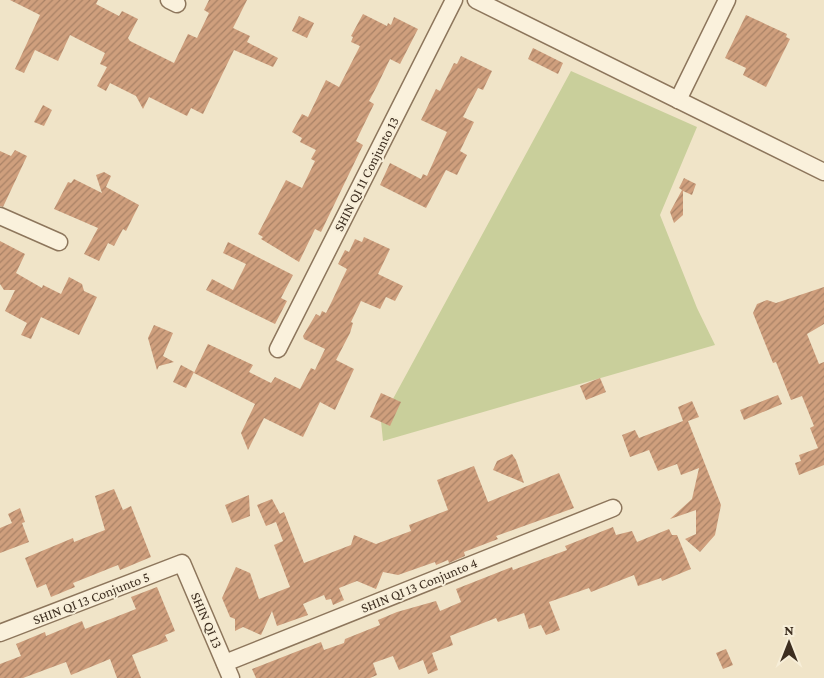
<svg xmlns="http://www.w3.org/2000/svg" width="824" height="678" font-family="'Crimson Pro',serif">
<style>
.grass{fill:#c9cf9b}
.building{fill:url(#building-hatch)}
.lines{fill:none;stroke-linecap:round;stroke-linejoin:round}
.minor-casing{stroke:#8d765c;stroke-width:19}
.minor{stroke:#faf1dc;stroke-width:16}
.labels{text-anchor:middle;stroke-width:4;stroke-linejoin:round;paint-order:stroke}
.street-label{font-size:14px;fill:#3d2e20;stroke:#f7eed8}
</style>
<defs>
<pattern id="building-hatch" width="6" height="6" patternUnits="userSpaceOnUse" patternTransform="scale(1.25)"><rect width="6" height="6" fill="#cf9f7d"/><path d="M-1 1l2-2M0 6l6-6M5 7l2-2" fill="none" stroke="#a98266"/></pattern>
</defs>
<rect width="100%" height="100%" fill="#f0e4c8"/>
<polygon class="grass" points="571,71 697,127 660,215 697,308 715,345 383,441 381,421"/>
<g class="building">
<polygon points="10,0 98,0 96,4 119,16 122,11 138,19 128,38 130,41 174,63 188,34 197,38 209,13 204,10 209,0 247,0 233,28 250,36 247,42 278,58 273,67 234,50 203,114 191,108 187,116 149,97 143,109 136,96 110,83 106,91 97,86 107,67 100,64 105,53 70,35 58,61 35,50 24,73 15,69 40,15"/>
<polygon points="363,14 387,26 388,23 391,25 394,17 418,29 400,64 390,59 377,86 369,101 374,104 356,141 363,145 321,232 315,229 299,262 261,239 263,237 258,234 286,180 302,188 315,161 311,159 316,150 300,142 302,138 292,132 302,114 308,117 326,80 339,87 360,46 351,42 353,37 351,36"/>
<polygon points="746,15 787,34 786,37 790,39 766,87 743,75 746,68 725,58"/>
<polygon points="299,16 314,23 307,38 292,31"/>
<polygon points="533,48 563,63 558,74 528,59"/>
<polygon points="461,56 492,71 483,90 478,88 463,117 474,122 460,151 467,155 457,175 446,170 426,208 380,185 390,163 421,179 423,174 427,176 447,132 421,120 436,89 440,91 454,63 457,64"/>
<polygon points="43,105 52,110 44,126 34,122"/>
<polygon points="15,150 27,156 3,207 0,206 0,151 11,156"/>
<polygon points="104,172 111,176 106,187 139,205 126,231 123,229 114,246 108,243 99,261 84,254 98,228 54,209 68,182 71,183 74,179 102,193 96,175"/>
<polygon points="684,178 696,184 692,195 683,191 683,215 674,223 670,212 682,190 679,188"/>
<polygon points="364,237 390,249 378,274 403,286 395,301 386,297 380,309 361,301 351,322 353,323 350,333 336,360 354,369 335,410 320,402 303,437 264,418 248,450 241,433 255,404 194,373 208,344 253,365 249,372 271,383 275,377 300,389 311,368 315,370 325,349 304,339 303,336 316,314 320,316 322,311 326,313 332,301 347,269 338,264 345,250 349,252 355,239 362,242"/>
<polygon points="0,241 25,254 16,273 42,288 43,285 61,294 69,277 82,284 84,291 97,297 79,335 41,317 31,339 21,335 27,323 5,311 15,290 4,290 0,284"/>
<polygon points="228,242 293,275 281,298 287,301 275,324 206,290 212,279 233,290 246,264 223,253"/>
<polygon points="824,287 824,324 807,334 819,364 824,362 824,465 799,475 795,463 801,461 799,455 818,448 810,428 814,426 802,396 791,400 776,362 773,363 753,313 757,304 767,300 776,303"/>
<polygon points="154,325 173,333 163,356 174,362 159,366 157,370 148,338"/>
<polygon points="181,365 194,372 186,388 173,382"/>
<polygon points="600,378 606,392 586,400 580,386"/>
<polygon points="381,393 401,402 390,426 370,417"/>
<polygon points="778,395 782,404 744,420 740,410"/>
<polygon points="692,401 699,417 688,421 721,505 715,535 700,552 685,539 696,534 696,510 670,519 692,499 699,468 681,475 677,464 658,471 649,450 630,457 622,435 635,430 639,438 683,421 678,407"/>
<polygon points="512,454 516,460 524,483 493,470 497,461"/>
<polygon points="474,466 488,502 559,473 574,508 496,536 498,539 464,552 465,556 449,563 448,560 436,565 435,562 398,575 383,572 376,589 357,581 339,588 344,600 333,605 331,599 326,600 324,595 303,604 308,615 277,626 272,611 261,635 243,627 235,631 235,619 230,617 222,598 236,567 250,573 259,599 290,587 274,545 283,541 276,522 266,526 257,505 272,499 280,514 284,512 304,563 351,545 354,535 376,544 411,531 409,525 448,510 437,480"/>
<polygon points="114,489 123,510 131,506 151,557 120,570 118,565 73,583 75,587 51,597 46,584 37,588 25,558 73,538 74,542 105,530 95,496"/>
<polygon points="249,495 250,516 232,523 225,505"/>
<polygon points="20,508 25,522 22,523 29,542 0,553 0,528 12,523 8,514"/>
<polygon points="613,527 616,535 632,531 637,542 669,529 672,535 677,535 691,569 662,581 661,578 638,586 634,575 591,592 589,588 549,602 560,630 546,635 541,625 529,629 524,613 498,622 496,618 450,636 453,645 432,653 438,670 428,674 423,660 399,670 393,656 373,663 377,675 370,678 256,678 252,669 321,642 324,650 344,643 345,639 380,625 378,620 397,612 436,601 440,611 461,602 456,589 512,567 513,570 567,550 565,546"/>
<polygon points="157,587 175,631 165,635 168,641 132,655 141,678 117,678 110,659 71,675 66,662 23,678 0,678 0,664 21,656 16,644 45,632 46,636 82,621 85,629 136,609 131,597"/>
<polygon points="726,649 733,665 723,669 716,653"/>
</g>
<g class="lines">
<g class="minor-casing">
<g id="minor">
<polyline points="169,0 177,4"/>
<polyline points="476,0 824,172"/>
<polyline points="678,100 727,0"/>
<polyline points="0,216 59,242"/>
<polyline points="278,349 454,0"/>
<polyline points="0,633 182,563 231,678"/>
<polyline points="225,663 613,508"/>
</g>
</g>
<use href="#minor" class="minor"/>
</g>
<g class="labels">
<g class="street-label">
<text transform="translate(366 174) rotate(-63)" y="5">SHIN QI 11 Conjunto 13</text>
<text transform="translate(419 585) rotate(-22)" y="5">SHIN QI 13 Conjunto 4</text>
<text transform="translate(91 598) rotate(-21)" y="5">SHIN QI 13 Conjunto 5</text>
<text transform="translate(207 620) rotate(67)" y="5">SHIN QI 13</text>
</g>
</g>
<g transform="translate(789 643)" stroke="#f7eed8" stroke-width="4" paint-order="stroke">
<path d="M0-4L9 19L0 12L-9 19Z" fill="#3d2e20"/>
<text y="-8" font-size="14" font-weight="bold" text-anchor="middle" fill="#3d2e20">N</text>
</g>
</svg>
